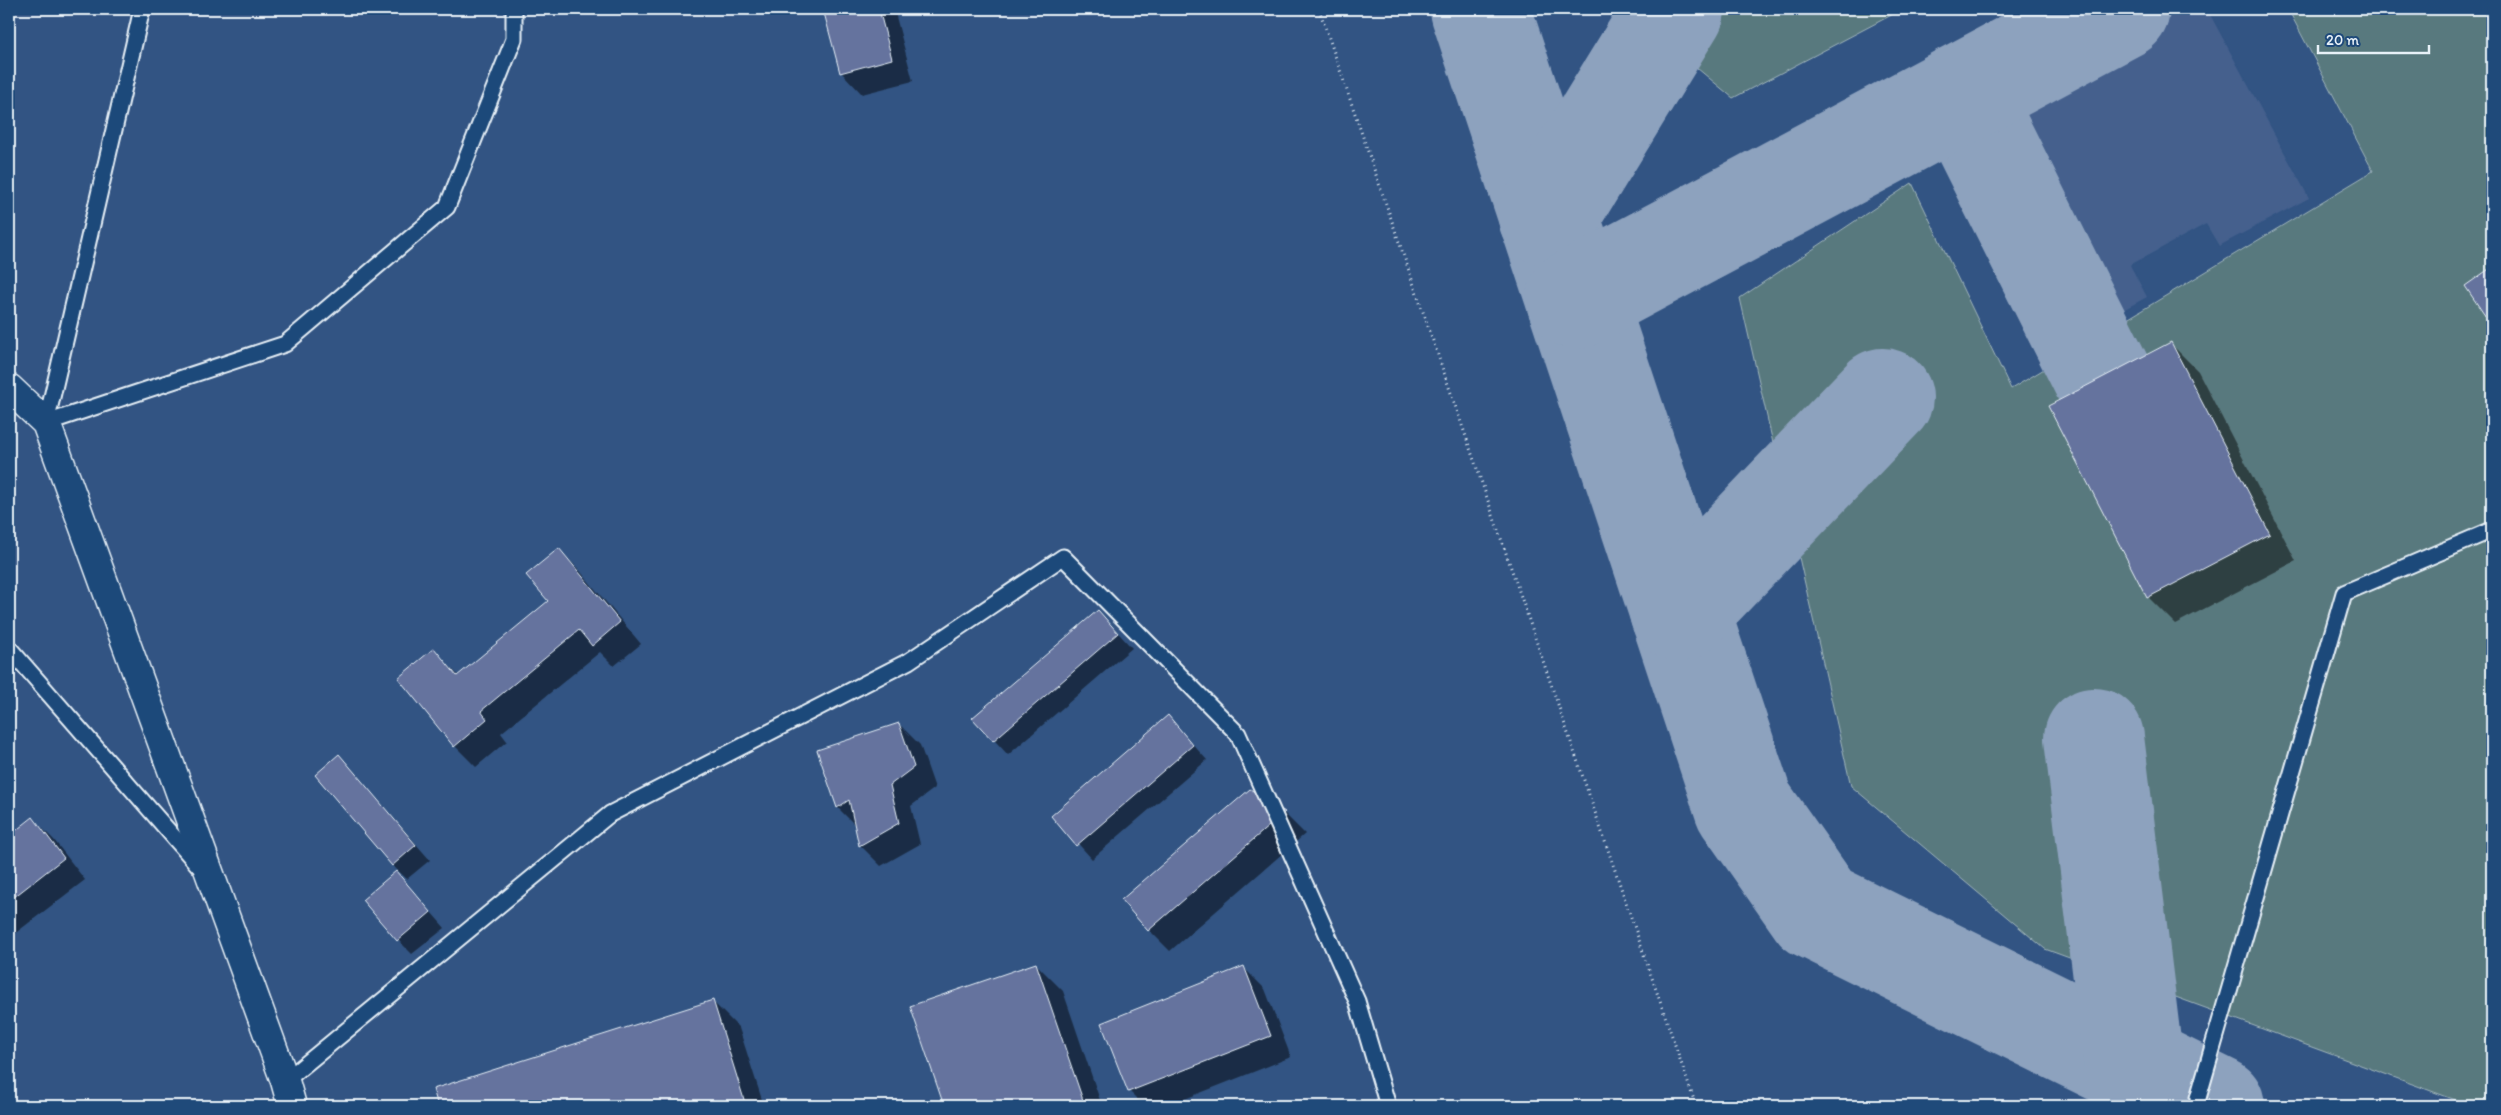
<svg xmlns="http://www.w3.org/2000/svg" width="2501" height="1115" font-family="Itim,sans-serif">
<style>
.built{fill:#44608d}
.green{fill:#59797e;stroke:#a0b5bb}
.shadow{fill:#0007}
.lines{fill:none;stroke-linecap:round;stroke-linejoin:round}
.taxiway{stroke:#8da2be;stroke-width:100}
.building{fill:#65739e;stroke:#e8f1f8}
.lane-casing{stroke:#e8f1f8;stroke-width:19}
.street-casing{stroke:#e8f1f8;stroke-width:31}
.path{stroke:#e8f1f8;stroke-width:3;stroke-dasharray:1 4;stroke-linecap:butt}
.lane{stroke:#1f4a7a;stroke-width:15}
.street{stroke:#1f4a7a;stroke-width:28}
</style>
<rect width="100%" height="100%" fill="#325483"/>
<filter id="ink" filterUnits="userSpaceOnUse"><feTurbulence type="fractalNoise" baseFrequency=".02" numOctaves="2"/><feDisplacementMap in="SourceGraphic" scale="10" xChannelSelector="R" yChannelSelector="G"/><feConvolveMatrix kernelMatrix="1 2 1 2 8 2 1 2 1" color-interpolation-filters="sRGB"/></filter>
<g filter="url(#ink)">
<polygon class="built" points="2120,9 2207,9 2309,198 2219,246 2206,224 2130,265 2147,297 2045,352 1919,117"/>
<g class="green">
<polygon points="1626,9 1903,9 1733,98"/>
<polygon points="2288,9 2492,9 2492,1106 2472,1106 2045,949 1851,786 1740,298 1912,183 2011,389 2373,171"/>
</g>
<g class="shadow">
<polygon points="824,9 894,9 913,81 862,94 841,72"/>
<polygon points="2492,268 2492,323 2466,286"/>
<polygon points="2171,344 2198,371 2296,561 2175,624 2148,597"/>
<polygon points="559,549 580,571 641,644 614,666 600,652 501,733 507,741 476,767 455,746 433,650 459,676 550,601"/>
<polygon points="1098,611 1132,648 1008,755 974,718"/>
<polygon points="1168,717 1207,760 1092,859 1053,816"/>
<polygon points="899,724 920,745 935,788 911,806 920,844 881,866 860,845 856,826 838,808 819,751"/>
<polygon points="339,756 430,860 407,879 392,865"/>
<polygon points="1250,790 1284,813 1305,834 1170,951 1149,930"/>
<polygon points="33,819 54,840 85,880 9,938 9,838"/>
<polygon points="396,872 445,928 412,954 398,940"/>
<polygon points="1036,964 1063,991 1102,1106 946,1106 912,1007"/>
<polygon points="1244,968 1265,989 1291,1057 1167,1106 1144,1106 1129,1091"/>
<polygon points="712,1001 739,1028 764,1106 439,1106 434,1090"/>
</g>
<g class="lines">
<g class="taxiway">
<polyline points="1480,9 1744,806 1817,910 2215,1106"/>
<polyline points="1961,94 2103,378"/>
<polyline points="1548,216 1675,9"/>
<polyline points="1576,299 2120,9"/>
<polyline points="1679,611 1883,398"/>
<polyline points="2094,738 2134,1067"/>
</g>
</g>
<g class="building">
<polygon points="823,9 879,9 892,59 840,73"/>
<polygon points="2492,267 2492,326 2465,286"/>
<polygon points="2171,342 2270,534 2147,598 2048,406"/>
<polygon points="559,548 620,622 592,646 579,630 481,711 487,719 454,747 398,678 434,648 457,676 548,601 526,575"/>
<polygon points="1098,610 1118,633 993,741 972,718"/>
<polygon points="1168,715 1193,745 1076,846 1051,816"/>
<polygon points="899,723 914,767 890,785 899,823 859,846 849,800 837,808 817,750"/>
<polygon points="339,754 416,845 392,866 315,775"/>
<polygon points="1250,789 1285,812 1148,931 1121,900"/>
<polygon points="33,817 64,858 9,901 9,836"/>
<polygon points="396,871 431,912 397,941 362,900"/>
<polygon points="1036,963 1085,1106 944,1106 910,1006"/>
<polygon points="1244,966 1271,1036 1128,1092 1101,1023"/>
<polygon points="713,1000 746,1106 438,1106 433,1089"/>
</g>
<g class="lines">
<g class="lane-casing">
<g id="lane">
<polyline points="46,423 285,344 447,207 514,39 514,9"/>
<polyline points="46,423 142,9"/>
<polyline points="9,648 199,866"/>
<polyline points="285,1081 610,814 909,661 1063,557 1238,734 1357,1001 1388,1106"/>
<polyline points="2198,1098 2344,593 2492,530"/>
</g>
</g>
<g class="street-casing">
<polyline id="street" points="9,388 46,423 285,1081 292,1106"/>
</g>
<polyline class="path" points="1319,9 1696,1106"/>
<use href="#lane" class="lane"/>
<use href="#street" class="street"/>
</g>
</g>
<rect width="2501" height="1115" fill="none" stroke="#1f4a7a" stroke-width="30"/>
<rect x="15" y="15" width="2471" height="1085" fill="none" stroke="#e8f1f8" stroke-width="2" filter="url(#ink)"/>
<path d="M2318 45v8h111v-8" fill="none" stroke="#e8f1f8" stroke-width="2.5"/>
<text x="2326" y="45" font-size="15" fill="#e8f1f8" stroke="#1f4a7a" stroke-width="4" paint-order="stroke">20 m</text>
</svg>
